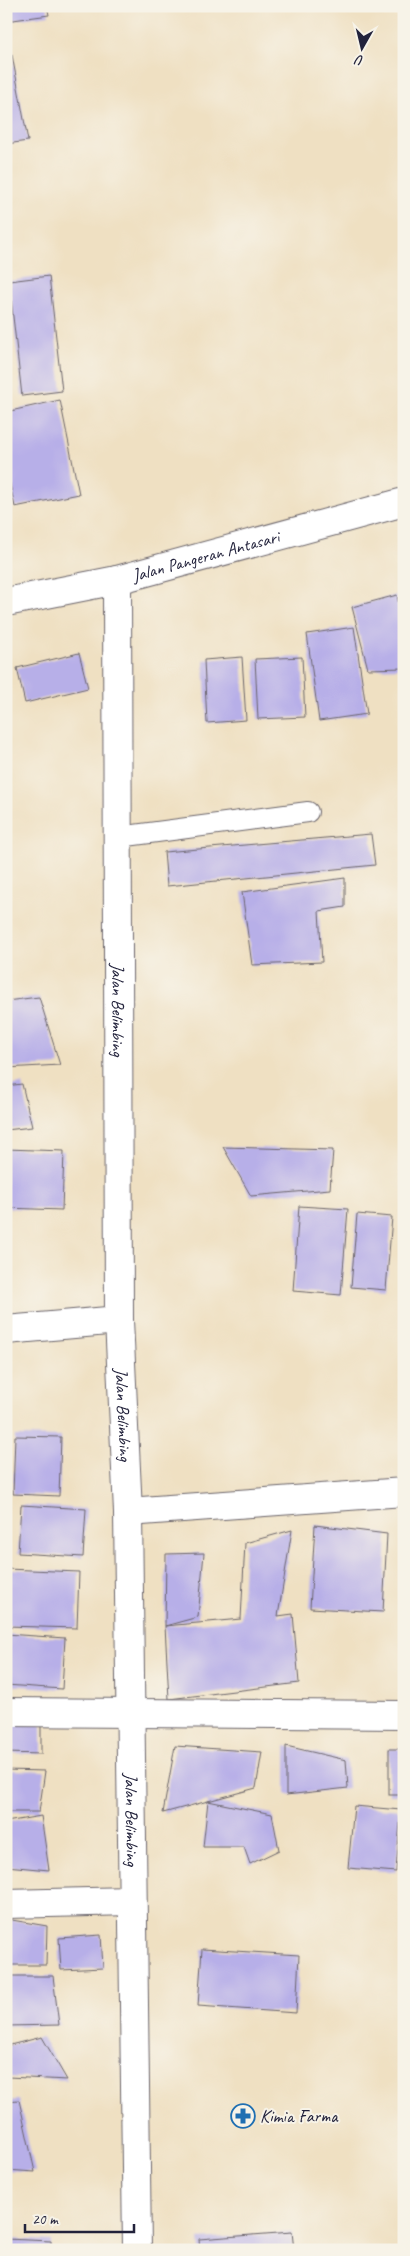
<svg xmlns="http://www.w3.org/2000/svg" width="410" height="2256" font-family="Caveat,sans-serif">
<style>
.building{fill:#b7afe8}
.lines{fill:none;stroke-linecap:round;stroke-linejoin:round}
.service-casing{stroke:#6a646a;stroke-width:22}
.minor-casing{stroke:#6a646a;stroke-width:30}
.tertiary-casing{stroke:#6a646a;stroke-width:30}
.service{stroke:#fff;stroke-width:20}
.minor{stroke:#fff;stroke-width:28}
.tertiary{stroke:#fff;stroke-width:28}
.labels{text-anchor:middle;stroke-width:4;stroke-linejoin:round;paint-order:stroke}
.street-label{font-size:18px;fill:#22223b;stroke:#f7f3e8}
.poi-label{font-size:18px;fill:#22223b;stroke:#f7f3e8;text-anchor:start}
</style>
<rect width="100%" height="100%" fill="#f7f3e8"/>
<filter id="ink" filterUnits="userSpaceOnUse"><feTurbulence type="fractalNoise" baseFrequency=".02" numOctaves="2"/><feDisplacementMap in="SourceGraphic" scale="10" xChannelSelector="R" yChannelSelector="G"/><feConvolveMatrix kernelMatrix="1 2 1 2 8 2 1 2 1" color-interpolation-filters="sRGB"/></filter>
<filter id="wash" filterUnits="userSpaceOnUse"><feTurbulence type="fractalNoise" baseFrequency=".0096" numOctaves="4" result="noise"/><feDisplacementMap in="SourceGraphic" scale="20" xChannelSelector="R" yChannelSelector="G"/><feGaussianBlur stdDeviation="1.12" result="paint"/><feColorMatrix in="noise" values="0 0 0 0 0 0 0 0 0 0 0 0 0 0 0 0 0 1.4 0 .05"/><feComposite in="paint" operator="in"/></filter>
<g filter="url(#wash)">
<rect width="100%" height="100%" fill="#efe0c2"/>
<g id="blocks">
<g class="building">
<polygon points="6,6 47,6 49,15 6,21"/>
<polygon points="12,55 28,141 6,144 6,56"/>
<polygon points="49,276 62,391 22,396 9,281"/>
<polygon points="60,400 79,494 15,507 6,466 6,412"/>
<polygon points="397,595 404,632 404,668 368,669 352,607"/>
<polygon points="354,627 367,714 319,721 307,634"/>
<polygon points="79,653 88,688 25,703 17,668"/>
<polygon points="242,657 246,720 207,723 204,660"/>
<polygon points="302,657 305,717 258,719 255,659"/>
<polygon points="371,834 375,865 167,886 164,852"/>
<polygon points="345,878 345,907 319,911 322,962 252,965 242,892"/>
<polygon points="39,997 60,1065 6,1068 6,1001"/>
<polygon points="22,1084 32,1127 6,1130 6,1086"/>
<polygon points="223,1147 333,1150 330,1189 251,1196"/>
<polygon points="6,1149 64,1151 62,1210 6,1208"/>
<polygon points="299,1206 348,1209 341,1295 293,1291"/>
<polygon points="357,1214 392,1217 386,1290 351,1287"/>
<polygon points="15,1436 61,1437 59,1496 13,1494"/>
<polygon points="21,1505 86,1509 83,1557 18,1553"/>
<polygon points="315,1525 387,1534 383,1612 310,1608"/>
<polygon points="292,1530 278,1616 293,1614 299,1683 169,1699 165,1626 166,1554 204,1553 198,1617 165,1626 241,1619 245,1543"/>
<polygon points="6,1569 79,1572 77,1628 6,1626"/>
<polygon points="6,1634 65,1638 62,1689 6,1685"/>
<polygon points="41,1714 41,1754 6,1753 6,1715"/>
<polygon points="175,1746 262,1752 256,1788 208,1801 272,1814 279,1850 250,1864 244,1847 203,1847 208,1801 163,1813"/>
<polygon points="286,1746 346,1760 348,1788 286,1795"/>
<rect x="389" y="1749" width="15" height="46"/>
<polygon points="6,1770 45,1771 39,1812 6,1812"/>
<polygon points="354,1806 401,1810 396,1872 348,1868"/>
<polygon points="41,1816 49,1870 6,1866 6,1822"/>
<polygon points="6,1919 47,1926 46,1965 6,1965"/>
<polygon points="101,1935 103,1968 61,1970 59,1938"/>
<polygon points="202,1949 299,1955 296,2013 198,2006"/>
<polygon points="6,1976 53,1976 59,2025 6,2026"/>
<polygon points="42,2037 67,2080 8,2077 6,2046"/>
<polygon points="19,2100 35,2172 6,2170 6,2101"/>
<polygon points="292,2232 294,2250 200,2250 199,2239"/>
<polygon points="6,2239 51,2241 51,2250 6,2250"/>
</g>
</g>
</g>
<g filter="url(#ink)">
<use href="#blocks" fill-opacity="0" stroke="#6a646a" stroke-width="1"/>
<g class="lines">
<g class="service-casing">
<polyline id="service" points="119,837 308,812"/>
</g>
<g class="minor-casing">
<g id="minor">
<path id="s1" d="M 117,580 L 119,1320 L 128,1512 L 137,2250"/>
<polyline points="6,1330 119,1320"/>
<polyline points="128,1512 404,1492"/>
<polyline points="6,1712 404,1715"/>
<polyline points="6,1904 132,1901"/>
</g>
</g>
<g class="tertiary-casing">
<g id="tertiary">
<path id="s2" d="M 6,602 L 117,580 L 404,502"/>
</g>
</g>
<use href="#service" class="service"/>
<use href="#minor" class="minor"/>
<use href="#tertiary" class="tertiary"/>
</g>
</g>
<defs>
<g id="pharmacy-ring" transform="scale(1.25)"><circle r="9.5" fill="#f7f3e8" stroke="#1f6fb2" stroke-width="1.5"/><path d="M-2-6h4v4h4v4h-4v4h-4v-4h-4v-4h4Z" fill="#1f6fb2"/></g>
</defs>
<g fill-rule="evenodd">
<use href="#pharmacy-ring" x="243" y="2116"/>
</g>
<g class="labels">
<g class="street-label">
<text dy="6" stroke="none"><textPath href="#s2" startOffset="205">Jalan Pangeran Antasari</textPath></text>
<text dy="6" stroke="none"><textPath href="#s1" startOffset="430">Jalan Belimbing</textPath></text>
<text dy="6" stroke="none"><textPath href="#s1" startOffset="835">Jalan Belimbing</textPath></text>
<text dy="6" stroke="none"><textPath href="#s1" startOffset="1240">Jalan Belimbing</textPath></text>
</g>
<g class="poi-label">
<text x="260" y="2122">Kimia Farma</text>
</g>
</g>
<rect width="410" height="2256" fill="none" stroke="#f7f3e8" stroke-width="25"/>
<g transform="translate(362 48) rotate(188)" stroke="#f7f3e8" stroke-width="4" paint-order="stroke">
<path d="M0-4L9 19L0 12L-9 19Z" fill="#22223b"/>
<text y="-8" font-size="14" font-weight="bold" text-anchor="middle" fill="#22223b">U</text>
</g>
<path d="M25 2224v8h109v-8" fill="none" stroke="#22223b" stroke-width="2.5"/>
<text x="32" y="2224" font-size="15" fill="#22223b" stroke="#f7f3e8" stroke-width="4" paint-order="stroke">20 m</text>
</svg>
